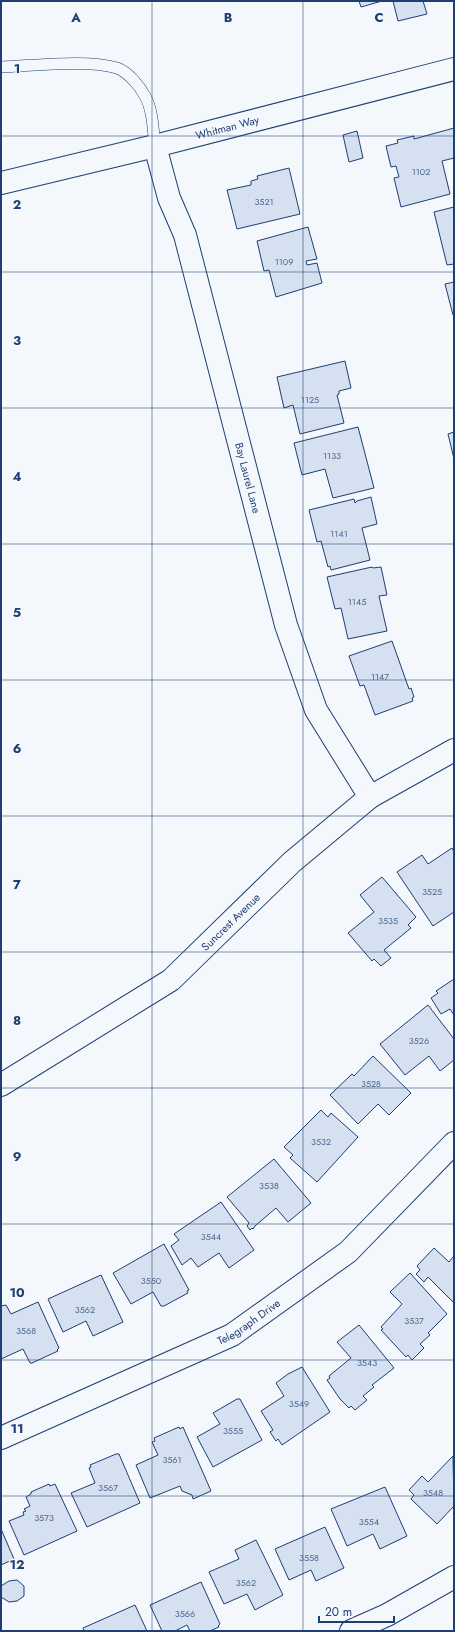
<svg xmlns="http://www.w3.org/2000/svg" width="455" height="1632" font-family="Jost,sans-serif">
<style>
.building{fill:#d5e0f0;stroke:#1d3f73}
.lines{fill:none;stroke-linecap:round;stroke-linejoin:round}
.service-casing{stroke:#1d3f73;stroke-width:12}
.minor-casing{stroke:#1d3f73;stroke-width:24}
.tertiary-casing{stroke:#1d3f73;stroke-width:24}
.service{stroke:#f4f7fb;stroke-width:11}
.minor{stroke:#f4f7fb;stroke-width:22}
.tertiary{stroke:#f4f7fb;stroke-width:22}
.grid{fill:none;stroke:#1d3f73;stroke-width:1;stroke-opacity:0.55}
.labels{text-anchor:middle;stroke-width:3;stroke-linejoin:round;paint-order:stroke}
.number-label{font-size:9px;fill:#4b6792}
.street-label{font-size:11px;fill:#1d3f73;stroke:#f4f7fb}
.grid-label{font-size:13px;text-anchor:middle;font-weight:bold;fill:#1d3f73;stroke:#f4f7fb;stroke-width:3;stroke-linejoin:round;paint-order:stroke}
</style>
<rect width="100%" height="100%" fill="#f4f7fb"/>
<g class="building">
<polygon points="359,1 382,1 361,7"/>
<polygon points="393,1 423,1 427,14 398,21"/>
<polygon points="454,128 454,158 442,161 450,194 401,207 394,178 399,177 396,166 391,167 386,146 398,143 397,140 414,136 414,139"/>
<polygon points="357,131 363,158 349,162 343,135"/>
<polygon points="289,168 300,214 237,229 227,190 251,185 251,181 258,179 257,176"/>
<polygon points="454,207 454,264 447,265 434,212"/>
<polygon points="308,227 317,259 306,261 307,265 317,263 322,283 276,297 269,270 264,271 257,241"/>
<polygon points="454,282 454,315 453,315 445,284"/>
<polygon points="345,361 351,388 339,391 339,394 337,395 344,423 300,434 293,405 284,408 277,377"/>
<polygon points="358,427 374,488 333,498 325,469 302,475 294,443"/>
<polygon points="454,432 454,459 448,434"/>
<polygon points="371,497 377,524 362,528 370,560 331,570 330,566 328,567 321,541 317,542 309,510 354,499 355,503 357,501"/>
<polygon points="372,567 373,568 381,567 387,595 379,596 387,631 348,639 341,608 335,609 327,577"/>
<polygon points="392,641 409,689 411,688 414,697 412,698 413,701 375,715 364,685 360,686 349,656"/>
<polygon points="452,848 454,852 454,912 433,926 397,872 422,855 428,864"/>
<polygon points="382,877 416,917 408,925 411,928 384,950 391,958 381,966 374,959 372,961 348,933 374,912 360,895"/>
<polygon points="454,979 454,1015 450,1009 441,1014 431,998 438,993 436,991"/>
<polygon points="428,1005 454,1039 454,1060 440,1071 429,1056 405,1075 380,1044"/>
<polygon points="373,1056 411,1093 389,1115 378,1104 358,1124 330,1095 352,1074 354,1076"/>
<polygon points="321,1110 328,1117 331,1113 358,1137 317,1182 290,1158 293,1155 284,1147"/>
<polygon points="274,1159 311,1203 288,1222 276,1208 255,1226 253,1229 252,1228 250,1230 247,1226 249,1223 227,1197"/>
<polygon points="221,1202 254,1250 229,1268 219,1253 198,1267 191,1258 182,1265 171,1246 179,1240 174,1234"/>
<polygon points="164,1244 189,1290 187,1291 188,1293 164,1306 161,1306 153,1292 131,1304 113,1273"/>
<polygon points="434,1248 449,1262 454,1256 454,1303 428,1277 424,1282 416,1274 420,1270 417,1266"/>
<polygon points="410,1273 447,1314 428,1333 430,1335 420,1344 424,1348 412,1360 408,1355 406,1357 381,1330 383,1329 381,1327 402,1304 390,1292"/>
<polygon points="101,1275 123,1322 93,1336 86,1321 63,1332 48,1299"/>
<polygon points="38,1302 59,1348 57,1350 58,1351 32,1363 30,1363 23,1349 1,1359 1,1306 6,1305 11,1314"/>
<polygon points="359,1325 394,1368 372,1385 374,1387 363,1396 367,1400 355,1410 351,1406 349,1408 340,1399 327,1380 330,1378 329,1376 351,1358 337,1342"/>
<polygon points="302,1367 330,1412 282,1445 278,1439 276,1441 270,1432 273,1430 261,1411 284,1396 276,1383 288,1374"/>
<polygon points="237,1399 240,1399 262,1440 213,1467 197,1437 220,1424 213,1413"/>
<polygon points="179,1427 180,1429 183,1427 211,1491 193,1499 192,1495 182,1491 180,1486 150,1498 136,1465 158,1455 152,1442 155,1441 154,1438"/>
<polygon points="116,1454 119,1454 140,1503 87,1527 71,1493 95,1483 89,1468 91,1467 90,1465"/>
<polygon points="453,1456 454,1506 437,1524 411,1499 414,1495 409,1490 422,1476 428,1482"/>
<polygon points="49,1484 50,1486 55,1484 77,1531 24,1555 9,1521 24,1515 23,1512 26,1511 24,1509 30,1506 26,1497 31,1494 31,1492"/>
<polygon points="385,1487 407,1536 380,1549 373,1534 347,1546 331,1509"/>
<polygon points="325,1527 344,1568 316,1581 311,1570 289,1580 275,1549"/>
<polygon points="1,1529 14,1559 1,1565"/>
<polygon points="256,1540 283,1595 255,1610 247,1594 224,1604 209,1572 239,1559 235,1550"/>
<polygon points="17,1580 24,1586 24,1596 17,1601 9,1602 1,1597 1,1586 9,1581"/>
<polygon points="201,1582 220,1624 218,1626 219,1627 210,1631 190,1631 187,1625 175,1631 162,1631 150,1605"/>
<polygon points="135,1605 147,1631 84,1631 83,1628"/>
</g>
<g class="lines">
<g class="service-casing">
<path id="service" d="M 1,67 C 32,66 88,59 117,68 C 128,72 139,85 145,96 C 153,110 153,130 155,146"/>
</g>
<g class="minor-casing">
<g id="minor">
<path id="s1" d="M 155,146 L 169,198 L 185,235 L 286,625 L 316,710 L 370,797"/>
<path id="s2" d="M 1,183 L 155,146 L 454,69"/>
<path id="s3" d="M 1,1438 L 232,1335 L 348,1252 L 454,1143"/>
<polyline points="351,1631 387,1615 454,1577"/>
</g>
</g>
<g class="tertiary-casing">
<g id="tertiary">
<path id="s4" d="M 1,1085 L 171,980 L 292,862 L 370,797 L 454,750"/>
</g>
</g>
<use href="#service" class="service"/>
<use href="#minor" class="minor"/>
<use href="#tertiary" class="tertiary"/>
</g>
<path class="grid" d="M 152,1 L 152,1631M 303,1 L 303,1631M 1,136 L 454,136M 1,272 L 454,272M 1,408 L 454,408M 1,544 L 454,544M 1,680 L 454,680M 1,816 L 454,816M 1,952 L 454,952M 1,1088 L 454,1088M 1,1224 L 454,1224M 1,1360 L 454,1360M 1,1496 L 454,1496"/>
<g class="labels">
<g class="number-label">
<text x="421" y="175">1102</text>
<text x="264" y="205">3521</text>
<text x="284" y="265">1109</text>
<text x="310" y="403">1125</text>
<text x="332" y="459">1133</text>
<text x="339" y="537">1141</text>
<text x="357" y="605">1145</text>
<text x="380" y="680">1147</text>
<text x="432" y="895">3525</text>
<text x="388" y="924">3535</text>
<text x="419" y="1044">3526</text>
<text x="371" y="1087">3528</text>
<text x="321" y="1145">3532</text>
<text x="269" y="1189">3538</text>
<text x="211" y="1240">3544</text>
<text x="151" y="1284">3550</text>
<text x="85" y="1313">3562</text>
<text x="414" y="1324">3537</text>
<text x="26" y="1334">3568</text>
<text x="367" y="1366">3543</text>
<text x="299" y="1407">3549</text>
<text x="233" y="1434">3555</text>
<text x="172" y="1463">3561</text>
<text x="108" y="1491">3567</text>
<text x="433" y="1496">3548</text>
<text x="44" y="1521">3573</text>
<text x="369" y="1525">3554</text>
<text x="309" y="1561">3558</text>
<text x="246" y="1586">3562</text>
<text x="185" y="1617">3566</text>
</g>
<g class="street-label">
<text dy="4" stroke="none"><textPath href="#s2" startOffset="233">Whitman Way</textPath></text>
<text dy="4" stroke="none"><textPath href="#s1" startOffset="345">Bay Laurel Lane</textPath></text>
<text dy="4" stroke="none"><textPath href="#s4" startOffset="283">Suncrest Avenue</textPath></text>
<text dy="4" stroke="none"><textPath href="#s3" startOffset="274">Telegraph Drive</textPath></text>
</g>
</g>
<g class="grid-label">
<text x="76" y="22">A</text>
<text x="228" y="22">B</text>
<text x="379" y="22">C</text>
<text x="17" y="73">1</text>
<text x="17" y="209">2</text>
<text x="17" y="345">3</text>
<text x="17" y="481">4</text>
<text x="17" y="617">5</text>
<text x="17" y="753">6</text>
<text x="17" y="889">7</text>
<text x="17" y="1025">8</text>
<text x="17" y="1161">9</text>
<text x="17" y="1297">10</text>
<text x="17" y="1433">11</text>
<text x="17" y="1569">12</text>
</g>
<rect width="455" height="1632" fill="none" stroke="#1d3f73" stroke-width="4"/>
<path d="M319 1616v6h75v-6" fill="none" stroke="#1d3f73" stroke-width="2"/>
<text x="325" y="1616" font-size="12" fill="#1d3f73" stroke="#f4f7fb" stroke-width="3" paint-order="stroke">20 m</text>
</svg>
